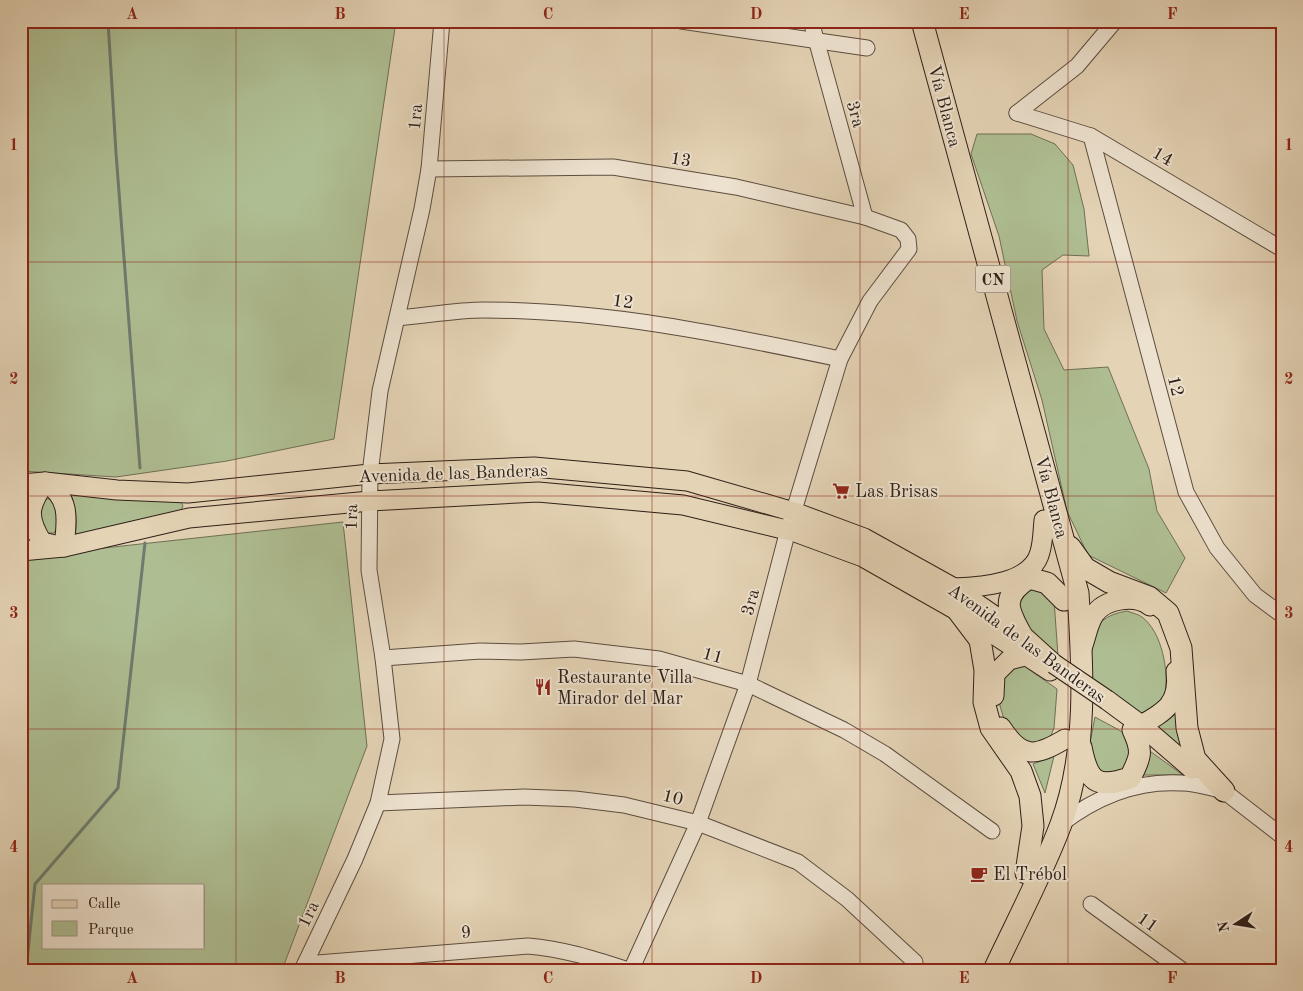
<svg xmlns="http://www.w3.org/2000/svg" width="1303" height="991" font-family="'Old Standard TT',serif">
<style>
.green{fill:#aebe92;stroke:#6e6f55;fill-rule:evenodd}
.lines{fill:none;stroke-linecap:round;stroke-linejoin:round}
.stream{stroke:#6d7c6e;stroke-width:3}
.minor-casing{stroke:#5c4d3f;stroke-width:17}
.major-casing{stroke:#2f2018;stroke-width:21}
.highway-casing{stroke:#2f2018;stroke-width:23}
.minor{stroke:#ede2cf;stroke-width:15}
.major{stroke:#e4d3b5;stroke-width:19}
.highway{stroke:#e4d3b5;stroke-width:21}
.major-bridge-casing{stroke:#2f2018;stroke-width:21;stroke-linecap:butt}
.major-bridge{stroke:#e4d3b5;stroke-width:19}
.grid{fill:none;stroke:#8f2418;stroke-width:1;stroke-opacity:0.55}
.labels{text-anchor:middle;stroke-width:4;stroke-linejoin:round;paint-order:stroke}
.shield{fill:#ede2cf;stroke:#685a4f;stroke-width:1}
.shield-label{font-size:16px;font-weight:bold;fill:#2f2018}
.street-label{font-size:18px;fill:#2f2018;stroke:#ede2cf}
.poi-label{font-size:18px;fill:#2f2018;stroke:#ede2cf;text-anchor:start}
.neatline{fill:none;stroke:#8f2418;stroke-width:2}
.grid-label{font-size:16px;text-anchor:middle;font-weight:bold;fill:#8f2418}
</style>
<rect width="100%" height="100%" fill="#e4d3b5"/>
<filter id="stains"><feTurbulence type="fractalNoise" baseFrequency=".004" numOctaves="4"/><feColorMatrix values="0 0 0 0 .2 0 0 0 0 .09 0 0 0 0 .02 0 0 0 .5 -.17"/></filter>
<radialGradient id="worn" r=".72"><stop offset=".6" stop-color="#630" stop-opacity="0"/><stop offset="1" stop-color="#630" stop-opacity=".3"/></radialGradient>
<g class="green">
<polygon points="21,21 396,21 334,439 227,461 116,477 21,471"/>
<polygon points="977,134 1031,134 1055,144 1073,165 1084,209 1089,256 1063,255 1042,270 1044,329 1064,370 1108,367 1149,469 1157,511 1185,558 1166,593 1088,555 1067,511 1042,400 1017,321 999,236 971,154"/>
<polygon points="69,493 181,502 183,506 181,510 75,536"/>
<polygon points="45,499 51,499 55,503 58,527 54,533 47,533 41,529 40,503"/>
<path d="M 343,522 L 367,746 L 282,970 L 21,970 L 21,557 ZM 44,885 L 204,885 L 204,947 L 44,947 Z"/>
<polygon points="1041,586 1054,600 1058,656 1023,626 1015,615 1021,591"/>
<path d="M 1127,611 C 1132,613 1138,614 1142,617 C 1162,632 1169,671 1165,694 C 1163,705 1153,712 1144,717 L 1091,682 C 1092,646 1084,618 1127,611 Z"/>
<polygon points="1024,666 1057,689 1054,728 1048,743 1036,749 1007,729 1000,706 998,686 1011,667"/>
<polygon points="1176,714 1185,754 1154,729"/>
<path d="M 1095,717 C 1128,736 1135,731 1129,772 L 1096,775 L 1089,748 Z"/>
<polygon points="1147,749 1183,775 1142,775"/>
<polygon points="1054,756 1045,793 1033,764"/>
</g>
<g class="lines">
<g class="stream">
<polyline points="108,21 116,153 140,468"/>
<polyline points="26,970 35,884 118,788 145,543"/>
</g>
<g class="minor-casing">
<g id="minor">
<polyline points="681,21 867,48"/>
<polyline points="811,21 865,217"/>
<polyline points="1017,113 1091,136 1282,249"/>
<polyline points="1017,113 1077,66 1115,21"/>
<polyline points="1091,136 1186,492 1217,548 1255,595 1282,615"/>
<polyline points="429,169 613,167 736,187 865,217 901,230 908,239 909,249 870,301 840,359 788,530 748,684 698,823 631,970"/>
<path d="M 397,318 C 425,316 455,310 484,310 C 605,310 722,334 840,359"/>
<polyline points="383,658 480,651 521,652 574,649 659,659 705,672 748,684 844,730 885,754 992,831"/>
<polyline points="1216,785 1282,836"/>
<polyline points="378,803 524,797 575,799 624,805 698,823 798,862 847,899 915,962"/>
<path d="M 1061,824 C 1096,797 1137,780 1182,783 C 1196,783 1210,788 1224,791"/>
<polyline points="1091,904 1182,970"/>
<path d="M 305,964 L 528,946 C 564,949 594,959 628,970"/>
<polyline points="302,970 355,859 378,803 392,739 383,658 369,570 370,474 380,391 422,209 429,169 442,21"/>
</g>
</g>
<g class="major-casing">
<g id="major">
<path d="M 45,482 C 71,498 67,520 64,547 L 42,542 C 26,516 29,506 45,482 Z"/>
<polyline points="21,484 45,482 117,490 188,493 370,474 534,467 687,481 794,512 864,538 954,588 1021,634 1054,664"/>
<polyline points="21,551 64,547 189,518 370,501 538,492 683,505 795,532 863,557 958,611 1050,671"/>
<path d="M 954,588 C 981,587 1032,584 1040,552 C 1043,542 1043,530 1044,520"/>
<path d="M 1082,648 C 1086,638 1088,624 1094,615 C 1104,599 1135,594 1150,606"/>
<polyline points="994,696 995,674 1009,660 1025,656"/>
<polyline points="1107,700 1141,725 1192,769"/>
<path d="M 1141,725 C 1165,712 1180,703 1176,671"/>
<path d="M 1001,727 C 1022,759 1035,757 1065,739"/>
</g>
</g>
<g class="highway-casing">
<g id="highway">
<path d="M 922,21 L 1078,593 C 1083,669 1088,751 1061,824 C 1043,872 1016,923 994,970"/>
<polyline points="1070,547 1085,568 1109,582 1149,597 1168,613 1181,648 1187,728 1195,759 1224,791"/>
<polyline points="958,611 980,640 985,670 984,702 991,728 1021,771 1030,796 1033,826 1026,873"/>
<path d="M 1021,634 C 1007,609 1001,596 1029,578 L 1047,583 L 1064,600"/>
<path d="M 1081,747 C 1088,782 1096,789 1130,778 C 1141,757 1143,751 1133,730"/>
</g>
</g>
<use href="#minor" class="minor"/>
<use href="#major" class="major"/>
<use href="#highway" class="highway"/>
<g class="major-bridge-casing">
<polyline id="major-bridge" points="1054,664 1107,700"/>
</g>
<use href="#major-bridge" class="major-bridge"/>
</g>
<path class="grid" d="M 236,21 L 236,970M 444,21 L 444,970M 652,21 L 652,970M 860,21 L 860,970M 1068,21 L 1068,970M 21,262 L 1282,262M 21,496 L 1282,496M 21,729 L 1282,729"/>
<defs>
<g id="supermarket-bare" transform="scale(1.35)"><path d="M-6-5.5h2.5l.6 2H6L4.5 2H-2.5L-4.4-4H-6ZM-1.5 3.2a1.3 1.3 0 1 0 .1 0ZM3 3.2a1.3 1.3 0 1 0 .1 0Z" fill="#8f2418" stroke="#ede2cf" stroke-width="2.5" paint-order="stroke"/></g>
<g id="restaurant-bare" transform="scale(1.35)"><path d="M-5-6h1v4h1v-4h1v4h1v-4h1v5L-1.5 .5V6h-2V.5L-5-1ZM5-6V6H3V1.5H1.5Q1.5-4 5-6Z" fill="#8f2418" stroke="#ede2cf" stroke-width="2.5" paint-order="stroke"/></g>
<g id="cafe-bare" transform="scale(1.35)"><path d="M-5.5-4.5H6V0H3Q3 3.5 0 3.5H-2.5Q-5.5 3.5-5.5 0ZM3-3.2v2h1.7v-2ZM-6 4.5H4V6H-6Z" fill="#8f2418" stroke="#ede2cf" stroke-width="2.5" paint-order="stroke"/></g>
</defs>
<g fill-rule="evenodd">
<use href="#supermarket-bare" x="841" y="491"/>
<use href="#restaurant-bare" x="543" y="687"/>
<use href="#cafe-bare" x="979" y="874"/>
</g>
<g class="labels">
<rect class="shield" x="975.5" y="265.5" width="35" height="27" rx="4"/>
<g class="shield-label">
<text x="993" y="285">CN</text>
</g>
<g class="street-label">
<text transform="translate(945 106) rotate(75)" y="6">Vía Blanca</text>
<text transform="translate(856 114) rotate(74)" y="6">3ra</text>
<text transform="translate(415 117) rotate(-85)" y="6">1ra</text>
<text transform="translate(1163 156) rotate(30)" y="6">14</text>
<text transform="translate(681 159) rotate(9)" y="6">13</text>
<text transform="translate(623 301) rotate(8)" y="6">12</text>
<text transform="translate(1176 386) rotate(77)" y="6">12</text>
<text transform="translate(453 473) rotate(-2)" y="6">Avenida de las Banderas</text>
<text transform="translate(1052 497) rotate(75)" y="6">Vía Blanca</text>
<text transform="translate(351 517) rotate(-89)" y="6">1ra</text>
<text transform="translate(750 602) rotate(-75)" y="6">3ra</text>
<text transform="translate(1027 643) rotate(36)" y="6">Avenida de las Banderas</text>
<text transform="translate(713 655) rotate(16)" y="6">11</text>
<text transform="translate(673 797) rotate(14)" y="6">10</text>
<text transform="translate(308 914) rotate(-64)" y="6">1ra</text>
<text transform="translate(1148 922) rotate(36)" y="6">11</text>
<text transform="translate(466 932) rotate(-4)" y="6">9</text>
</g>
<g class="poi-label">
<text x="855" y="497">Las Brisas</text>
<text x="557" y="683">Restaurante Villa<tspan x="557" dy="21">Mirador del Mar</tspan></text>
<text x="993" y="880">El Trébol</text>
</g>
</g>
<rect width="1303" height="991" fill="none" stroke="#e4d3b5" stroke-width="55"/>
<rect x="42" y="884" width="162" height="65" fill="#ede2cf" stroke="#a19486"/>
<rect x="52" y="900" width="25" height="8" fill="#e4d3b5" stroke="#a19486"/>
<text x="88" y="908" font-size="15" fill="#2f2018">Calle</text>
<rect x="52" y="921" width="25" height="15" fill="#aebe92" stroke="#a19486"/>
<text x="88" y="934" font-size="15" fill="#2f2018">Parque</text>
<g transform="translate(1236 924) rotate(258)" stroke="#ede2cf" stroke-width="4" paint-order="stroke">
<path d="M0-4L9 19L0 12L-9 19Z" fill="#2f2018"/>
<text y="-8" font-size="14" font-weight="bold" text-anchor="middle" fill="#2f2018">N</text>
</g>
<rect x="28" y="28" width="1248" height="936" class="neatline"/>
<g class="grid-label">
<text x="132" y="19">A</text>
<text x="340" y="19">B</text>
<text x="548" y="19">C</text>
<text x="756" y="19">D</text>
<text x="964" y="19">E</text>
<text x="1172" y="19">F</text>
<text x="14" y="150">1</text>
<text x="1289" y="150">1</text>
<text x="14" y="384">2</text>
<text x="1289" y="384">2</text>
<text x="14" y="618">3</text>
<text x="1289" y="618">3</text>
<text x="14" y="852">4</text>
<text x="1289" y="852">4</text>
<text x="132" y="983">A</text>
<text x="340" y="983">B</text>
<text x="548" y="983">C</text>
<text x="756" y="983">D</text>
<text x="964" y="983">E</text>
<text x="1172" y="983">F</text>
</g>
<rect width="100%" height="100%" filter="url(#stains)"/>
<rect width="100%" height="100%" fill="url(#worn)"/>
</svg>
